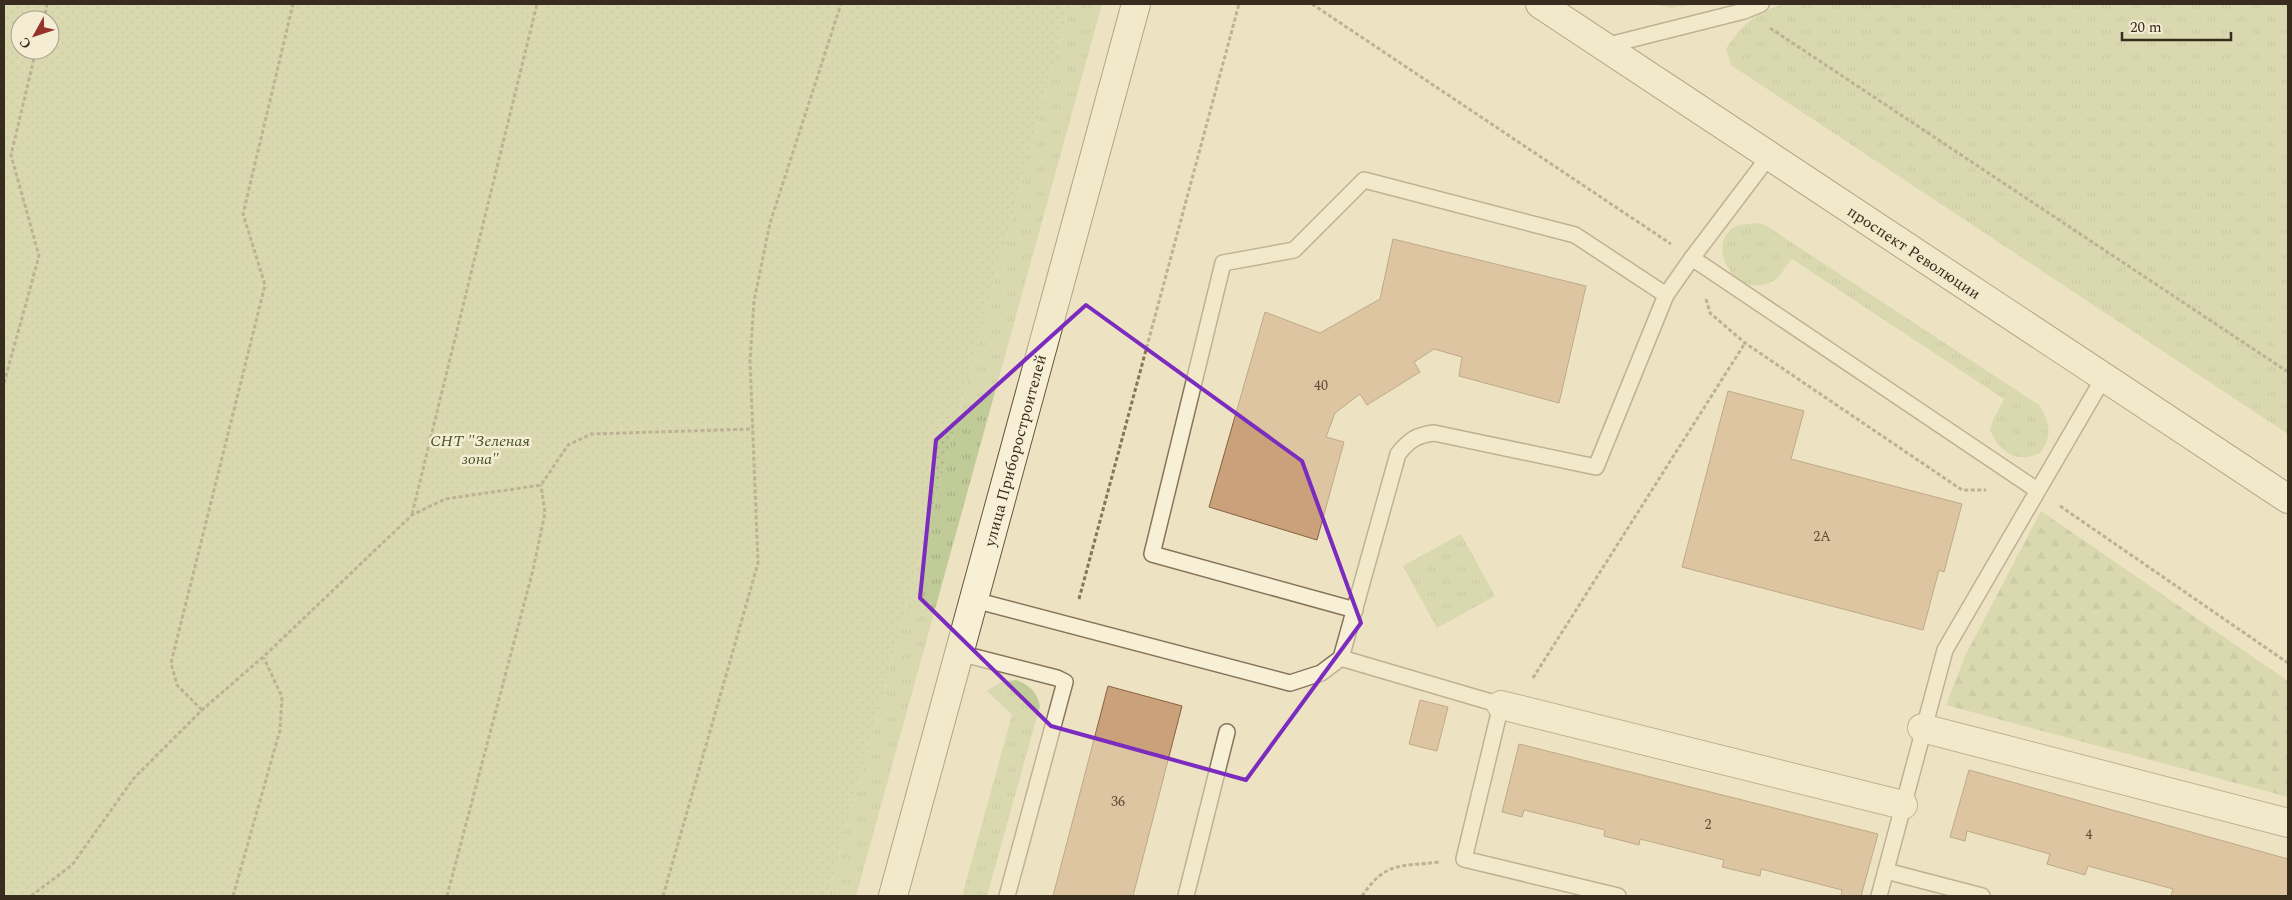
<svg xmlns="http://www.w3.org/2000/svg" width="2292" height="900" font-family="Spectral,serif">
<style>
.grass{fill:url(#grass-tufts)}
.forest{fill:url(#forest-firs)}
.garden{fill:url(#garden-dots);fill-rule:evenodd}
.building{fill:#caa17a;stroke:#856141}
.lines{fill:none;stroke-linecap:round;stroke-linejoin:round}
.lane-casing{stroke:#87755b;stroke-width:18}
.street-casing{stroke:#87755b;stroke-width:30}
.secondary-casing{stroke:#68563e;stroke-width:30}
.path{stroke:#87755b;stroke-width:3;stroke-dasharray:4 2.5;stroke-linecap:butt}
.lane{stroke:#f8f0d6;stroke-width:15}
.street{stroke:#f8f0d6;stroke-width:28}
.secondary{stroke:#f8f0d6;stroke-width:28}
.marked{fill:none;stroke:#7b2cbf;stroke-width:4;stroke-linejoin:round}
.labels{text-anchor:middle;stroke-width:5;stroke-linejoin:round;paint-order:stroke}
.number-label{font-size:14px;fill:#5c4935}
.street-label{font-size:16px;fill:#372c1e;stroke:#f4edd3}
.park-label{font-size:16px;font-style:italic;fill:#445325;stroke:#f4edd3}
</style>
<defs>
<pattern id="grass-tufts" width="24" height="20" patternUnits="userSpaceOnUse" patternTransform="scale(1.25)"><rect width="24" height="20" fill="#c1cb98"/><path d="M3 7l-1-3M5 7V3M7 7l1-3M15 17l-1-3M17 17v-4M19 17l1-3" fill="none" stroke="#a6ae83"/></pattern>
<pattern id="forest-firs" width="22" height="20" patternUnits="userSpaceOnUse" patternTransform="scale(1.25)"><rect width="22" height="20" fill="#c1cb98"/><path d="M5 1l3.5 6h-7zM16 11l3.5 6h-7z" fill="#a6ae83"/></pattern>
<pattern id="garden-dots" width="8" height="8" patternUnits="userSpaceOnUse" patternTransform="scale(1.25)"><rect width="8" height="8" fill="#c1cb98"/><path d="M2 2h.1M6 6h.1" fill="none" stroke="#a6ae83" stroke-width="1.8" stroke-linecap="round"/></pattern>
</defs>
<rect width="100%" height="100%" fill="#ede3c3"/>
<g class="grass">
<polygon points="1070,4 1102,4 856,896 828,896"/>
<polygon points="1653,4 1696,4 1671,8"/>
<path d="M 1783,4 L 2288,4 L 2288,434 L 1731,65 L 1726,49 C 1743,23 1753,15 1783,4 Z"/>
<path d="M 1756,223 L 1765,225 L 2039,405 C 2050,422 2053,436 2040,453 C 2017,464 1999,452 1990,430 L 1993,420 L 2004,399 L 1792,259 C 1786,265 1782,275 1775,280 C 1739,303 1704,248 1733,228 C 1739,224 1748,224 1756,223 Z"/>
<polygon points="1461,534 1495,596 1437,628 1403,566"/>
<path d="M 1016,680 C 1031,686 1036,691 1040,706 L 987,896 L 962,896 L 1012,715 L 987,691 L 1001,682 Z"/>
</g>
<polygon class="forest" points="2041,511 2288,681 2288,797 1946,705 1965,656"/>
<path class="garden" d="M 4,4 L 1070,4 L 828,896 L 4,896 ZM 20,20 L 50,20 L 50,50 L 20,50 Z"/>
<g class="building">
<polygon points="1393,239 1586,286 1559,403 1459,376 1462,357 1434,349 1414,362 1420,372 1367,405 1360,394 1335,413 1326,437 1344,442 1317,540 1209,507 1265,312 1320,333 1380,299"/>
<polygon points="1728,391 1804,411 1791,459 1962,504 1944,572 1939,570 1923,630 1682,567"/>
<polygon points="1108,686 1182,706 1133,896 1053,896"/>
<polygon points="1420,700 1448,707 1437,751 1409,744"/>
<polygon points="1519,744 1878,834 1861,896 1841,896 1842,890 1761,869 1760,876 1722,867 1724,860 1640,839 1639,845 1604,836 1605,830 1524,810 1522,817 1502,812"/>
<polygon points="1969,770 2288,859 2288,896 2171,896 2173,889 2088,866 2085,875 2047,864 2050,854 1967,831 1965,841 1950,837"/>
</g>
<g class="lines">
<g class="lane-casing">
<g id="lane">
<polyline points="1605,46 1744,11 1761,4"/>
<polyline points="1692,258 2037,490"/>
<polyline points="974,600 1290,683 1321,673 1341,658 1501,705 1464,859 1618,896"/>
<polyline points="1355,610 1152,554 1223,263 1294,250 1364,180 1575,235 1666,295"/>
<polyline points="959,653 1057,678 1065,682 1007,896"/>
<path d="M 1341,658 L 1398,454 C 1409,440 1417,435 1434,433 L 1596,467 L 1666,295 L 1692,258 L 1770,155"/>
<polyline points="1886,871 1982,896"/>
<polyline points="1186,896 1227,732"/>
<polyline points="1879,896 1945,650 2104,377"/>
</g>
</g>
<g class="street-casing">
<g id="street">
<polyline points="1501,705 1903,805"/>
<polyline points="1922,728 2288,823"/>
</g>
</g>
<g class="secondary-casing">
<g id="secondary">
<path id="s1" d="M 1540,4 L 2288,499"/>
<path id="s2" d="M 893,896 L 1136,4"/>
</g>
</g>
<g class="path">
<polyline points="1312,4 1671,244"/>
<polyline points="44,20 47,4"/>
<polyline points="1770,28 2288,372"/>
<polyline points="1706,299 1710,313 1745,343 1962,490 1986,490"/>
<polyline points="4,383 39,256 11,155 36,50"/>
<polyline points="2060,506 2288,663"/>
<polyline points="412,514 537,4"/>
<polyline points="1079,599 1239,4"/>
<polyline points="1533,678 1745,343"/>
<polyline points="202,710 177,685 171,663 265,285 243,214 293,4"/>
<polyline points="31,896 72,865 134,778 202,710 263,657 412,515 445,499 541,485 568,445 591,434 753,429"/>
<polyline points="233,896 280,730 282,697 264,658"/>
<polyline points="447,896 533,570 545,513 541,485"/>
<polyline points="663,896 758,563 750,361 754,301 770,223 841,4"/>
<path d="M 1362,896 C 1386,861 1399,867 1439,862"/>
</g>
<use href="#lane" class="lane"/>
<use href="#street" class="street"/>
<use href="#secondary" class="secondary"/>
</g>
<path d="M0 0H2292V900H0ZM 1086,305 L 1302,461 L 1361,623 L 1246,780 L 1051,726 L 920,598 L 936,440 Z" fill="#ede3c3" fill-opacity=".55" fill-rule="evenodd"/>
<path class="marked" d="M 1086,305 L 1302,461 L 1361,623 L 1246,780 L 1051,726 L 920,598 L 936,440 Z"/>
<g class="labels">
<g class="number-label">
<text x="1321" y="390">40</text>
<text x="1822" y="541">2А</text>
<text x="1118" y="806">36</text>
<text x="1708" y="829">2</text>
<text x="2089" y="839">4</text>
</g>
<g class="street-label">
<text dy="6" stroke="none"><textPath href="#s1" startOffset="449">проспект Революции</textPath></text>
<text dy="6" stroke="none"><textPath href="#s2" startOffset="462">улица Приборостроителей</textPath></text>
</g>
<g class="park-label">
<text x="480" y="446">СНТ "Зеленая<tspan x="480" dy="18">зона"</tspan></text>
</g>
</g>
<rect width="2292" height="900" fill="none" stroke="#372c1e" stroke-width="10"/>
<g transform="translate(35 35) rotate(230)"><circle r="24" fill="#f4edd3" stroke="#a8a08b"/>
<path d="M0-4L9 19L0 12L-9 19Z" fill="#94332c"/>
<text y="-8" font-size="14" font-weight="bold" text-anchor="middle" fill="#372c1e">С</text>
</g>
<path d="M2122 32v8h109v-8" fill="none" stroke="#372c1e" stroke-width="2.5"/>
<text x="2130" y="32" font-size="15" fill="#372c1e" stroke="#f4edd3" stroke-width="4" paint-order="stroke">20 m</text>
</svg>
